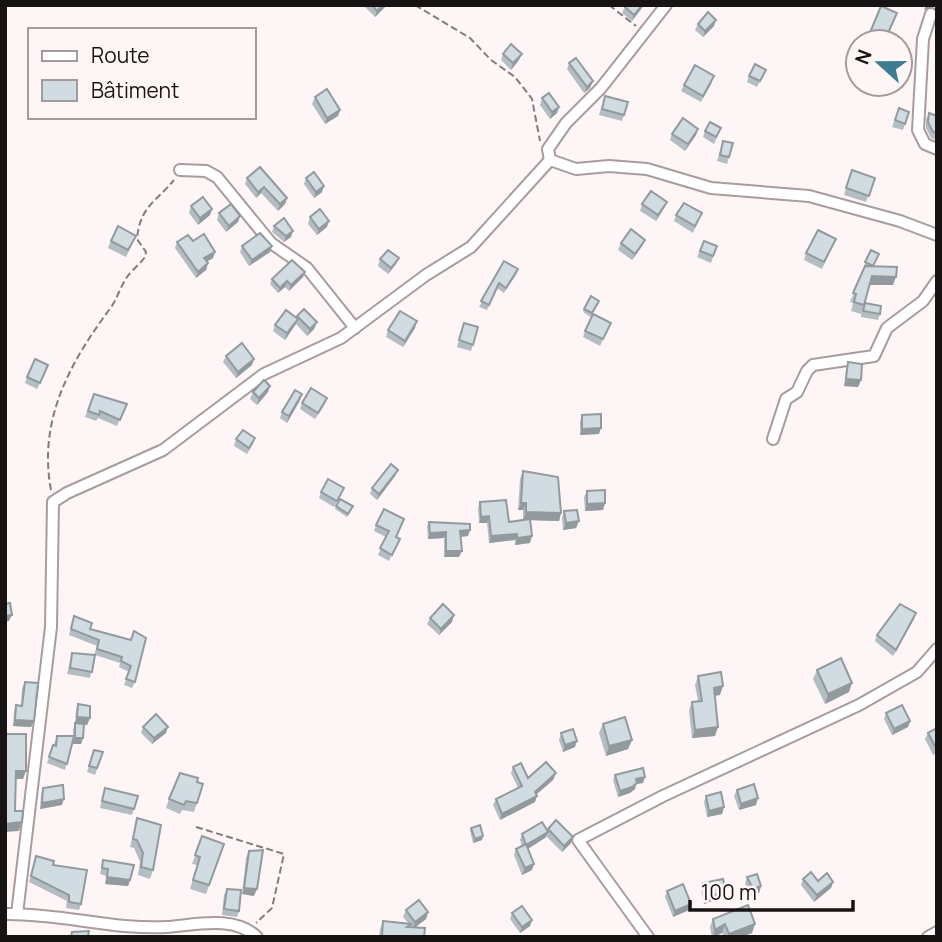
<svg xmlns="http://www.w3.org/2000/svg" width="942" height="942" font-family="Manrope,sans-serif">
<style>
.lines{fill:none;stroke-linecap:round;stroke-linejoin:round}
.minor-casing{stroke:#a99c9d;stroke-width:14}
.path{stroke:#827c7c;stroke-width:2;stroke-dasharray:7 3.5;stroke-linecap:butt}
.minor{stroke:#fff;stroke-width:10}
.wall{fill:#b3bdc2}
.shaded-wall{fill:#929a9e}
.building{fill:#d0dce1;stroke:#929a9e;stroke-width:2}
</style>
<rect width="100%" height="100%" fill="#fef6f6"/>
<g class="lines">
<g class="minor-casing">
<g id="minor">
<polyline points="931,14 923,39 918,130 925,144 937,149"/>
<polyline points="550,160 576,169 609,166 647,169 711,188 809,196 900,221 937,235"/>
<polyline points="550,160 548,149 566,123 601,88 666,5"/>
<polyline points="180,170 206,171 217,177 271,243 307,268 355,328"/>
<polyline points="773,439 786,399 797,392 807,371 813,365 874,356 887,328 923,301 937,281"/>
<path d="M 5,914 C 60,913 113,930 167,927 C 195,925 234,915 257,937"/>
<polyline points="17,914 51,627 53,502 67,493 163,450 264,374 341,338 426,275 471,247 550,160"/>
<polyline points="648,937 578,840 663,796 859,705 917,672 937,649"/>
<polyline points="928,937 937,932"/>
</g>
</g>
<g class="path">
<polyline points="415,5 470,38 491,60 515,77 532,99 540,141"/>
<polyline points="609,5 636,26"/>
<path d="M 51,490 C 38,421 69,364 109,310 C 117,300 120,287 127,277 C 132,270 140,264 145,257 L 146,252 L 137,239 C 140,206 156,202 174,180"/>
<polyline points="196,827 284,854 272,908 256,923"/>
</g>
<use href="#minor" class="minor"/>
</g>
<g class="wall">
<polygon points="363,5 387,5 375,17"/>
<polygon points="626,5 644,5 632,21 622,13"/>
<polygon points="698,24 714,26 703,37 695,30"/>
<polygon points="503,54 519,60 511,70 501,60"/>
<polygon points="569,63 590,88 584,93 567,69"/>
<polygon points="766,70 757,87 747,82 749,76"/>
<polygon points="712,83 701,102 681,91 684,85"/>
<polygon points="605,96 624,115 622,121 599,115"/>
<polygon points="315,97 340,110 338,116 325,124 312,104"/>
<polygon points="542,98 557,113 550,119 540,105"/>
<polygon points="899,108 909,112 903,130 892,127"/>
<polygon points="929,113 937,116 937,140 931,138 926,128 926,119"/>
<polygon points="721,128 714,144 703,137 705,131"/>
<polygon points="698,129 696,135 685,151 670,140 672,134"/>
<polygon points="723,141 729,157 727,164 717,161"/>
<polygon points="852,170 875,178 866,202 844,195"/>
<polygon points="247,178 287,198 285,204 278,211 261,193 256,198 245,184"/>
<polygon points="306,178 322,192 314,198 304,184"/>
<polygon points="667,202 664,208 656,221 640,211 642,204"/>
<polygon points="191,206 212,209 210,215 198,225 189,213"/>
<polygon points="219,213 240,216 238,222 226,232 217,220"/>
<polygon points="702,213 693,233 674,221 676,215"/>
<polygon points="310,217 327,227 317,235 308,224"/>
<polygon points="274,226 291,237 284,242 272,232"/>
<polygon points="136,236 126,257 108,248 111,241"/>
<polygon points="193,241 213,258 206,262 208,263 206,270 196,278 175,248 177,242"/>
<polygon points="704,241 717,246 711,263 697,257"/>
<polygon points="621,243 642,246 632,260 618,250"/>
<polygon points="833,245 822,269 804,260 806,253"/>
<polygon points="242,246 272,246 270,252 249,266 240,252"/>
<polygon points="871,250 874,267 893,285 870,285 864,304 880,314 878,320 861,317 862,309 861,314 851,311 853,303 850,302 866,266 864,266"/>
<polygon points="380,259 396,264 388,274 378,266"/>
<polygon points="504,261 518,269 516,275 504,293 497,288 487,310 479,307"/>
<polygon points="305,272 303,277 289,291 285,287 278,293 270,284 272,279"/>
<polygon points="598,304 591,317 583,312 584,309"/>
<polygon points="297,316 314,329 307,336 296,324 285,340 273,331 275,325 296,318"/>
<polygon points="464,323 478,327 471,351 457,347"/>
<polygon points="415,328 403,347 386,337 388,330"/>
<polygon points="608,329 600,346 583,337 585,331"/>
<polygon points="226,356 252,365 236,378 223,362"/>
<polygon points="848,362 861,380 858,387 844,386 846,369"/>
<polygon points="46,372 37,389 25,383 27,377"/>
<polygon points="253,392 268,392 257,405 250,399"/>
<polygon points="94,394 127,404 117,426 98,418 96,421 85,417"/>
<polygon points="302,394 300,400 287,423 280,418 282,412"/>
<polygon points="327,398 325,404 315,419 300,409 302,403"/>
<polygon points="582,415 599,434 580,435 580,421"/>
<polygon points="255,438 253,444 247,454 234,446 236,439"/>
<polygon points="398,470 395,476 377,500 370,494 372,488"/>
<polygon points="523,471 561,513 559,521 530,520 530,543 515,545 515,540 489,543 487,523 479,523 478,508 480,502 509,522 523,520 523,510 518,510 520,479"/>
<polygon points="587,491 605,503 603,510 585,511 584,497"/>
<polygon points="321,492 341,494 334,507 319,498"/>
<polygon points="336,506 353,506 347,517 335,509"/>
<polygon points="564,511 579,521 576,528 563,530 562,518"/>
<polygon points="404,519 396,537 400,539 389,561 378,555 386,537 374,531 376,525"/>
<polygon points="429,522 468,536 461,537 459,557 444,557 444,538 428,539 427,527"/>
<polygon points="74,616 90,629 131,640 135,682 132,688 124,685 129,672 119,667 120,663 95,655 90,678 67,674 72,653 94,655 97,646 69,635"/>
<polygon points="430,618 452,622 439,635 427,624"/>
<polygon points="914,619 893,656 875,641 877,635"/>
<polygon points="817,670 849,692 825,704 813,679"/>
<polygon points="698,676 720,695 715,696 715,736 692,738 689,710 692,702 698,701 695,685"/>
<polygon points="25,682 34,721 31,727 13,726 14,712 16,705 21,706 22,688"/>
<polygon points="78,704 90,718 87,725 84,724 83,738 81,744 73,744 73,739 65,770 47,763 57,736 73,736 73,730 75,723 76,710"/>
<polygon points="886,713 910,721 908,727 892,735 884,719"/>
<polygon points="603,724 632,740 628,749 606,756 599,733"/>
<polygon points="143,727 166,733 152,744 141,733"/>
<polygon points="937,728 937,753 933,755 925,739 928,733"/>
<polygon points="561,733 575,747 563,752 559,740"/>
<polygon points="94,750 103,752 95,775 87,772"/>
<polygon points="513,767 528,778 556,773 553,780 536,795 535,802 500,820 493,805 496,799 518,788 511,773"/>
<polygon points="615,775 643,783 636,784 635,789 630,793 618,797 613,780"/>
<polygon points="197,782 197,803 194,812 182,810 180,814 166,808 169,799"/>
<polygon points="43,788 62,805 40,809 41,794"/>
<polygon points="105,788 138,796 132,815 100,808"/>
<polygon points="737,790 756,805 739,810 734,796"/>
<polygon points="706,796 724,807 722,814 707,817 704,802"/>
<polygon points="137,818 153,870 150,879 138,875 140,862 134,848 130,847"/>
<polygon points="471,828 482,840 473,843 470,831"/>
<polygon points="548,829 571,843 562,852 546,836 545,838 528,849 532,870 522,875 514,855 516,849 522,846 520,840 522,834 547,831"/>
<polygon points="202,836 224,844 206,894 190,889 197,865 192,864"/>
<polygon points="249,851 254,896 242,894 246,858"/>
<polygon points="36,856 53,865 81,904 79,910 66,908 67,901 29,882"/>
<polygon points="103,860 130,880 128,886 105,884 106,876 100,874"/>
<polygon points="747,877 761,886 759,893 750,896 745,884"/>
<polygon points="803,879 818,881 833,882 831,888 814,902 801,885"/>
<polygon points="703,883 726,891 723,897 704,904 701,890"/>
<polygon points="227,889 239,911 237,917 222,915 224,895"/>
<polygon points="667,891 689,910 673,917 665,897"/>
<polygon points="406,910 428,912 426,919 414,928 424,937 379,937 380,929 383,921 408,923 403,917"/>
<polygon points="512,913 532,920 530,926 520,933 510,919"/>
<polygon points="713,919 752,933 741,937 724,937 722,933 715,937 712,937 710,927"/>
</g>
<g class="shaded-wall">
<polygon points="383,5 387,5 375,17 377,11"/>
<polygon points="642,5 644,5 632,21 634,15"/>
<polygon points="926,5 935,5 934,7 924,10"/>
<polygon points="716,20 714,26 703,37 705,31"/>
<polygon points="522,54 519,60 511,70 513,63"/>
<polygon points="593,81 590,88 584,93 587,87"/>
<polygon points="559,107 557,113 550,119 552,112"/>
<polygon points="340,110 338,116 325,124 327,118"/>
<polygon points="698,129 696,135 685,151 688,144"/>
<polygon points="324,186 322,192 314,198 316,192"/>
<polygon points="264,187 261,193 256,198 258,192"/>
<polygon points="287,198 285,204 278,211 280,204"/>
<polygon points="667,202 664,208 656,221 658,215"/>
<polygon points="212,209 210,215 198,225 200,218"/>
<polygon points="240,216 238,222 226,232 229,226"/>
<polygon points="329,221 327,227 317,235 319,229"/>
<polygon points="293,231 291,237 284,242 286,236"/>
<polygon points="645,240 642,246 632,260 635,254"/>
<polygon points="272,246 270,252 249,266 252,260"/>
<polygon points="215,252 213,258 201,265 204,258"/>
<polygon points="399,258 396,264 388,274 391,268"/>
<polygon points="208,263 206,270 196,278 198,272"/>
<polygon points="305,272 303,277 289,291 291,285"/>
<polygon points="872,276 896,277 893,285 869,285"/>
<polygon points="287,281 285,287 278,293 280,288"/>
<polygon points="298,319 295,325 285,340 287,333"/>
<polygon points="417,321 415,328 403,347 405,341"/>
<polygon points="317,322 314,329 307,336 310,329"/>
<polygon points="254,359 252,365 236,378 238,372"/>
<polygon points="846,379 861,380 858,387 844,386"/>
<polygon points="270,386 268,392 257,405 259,398"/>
<polygon points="302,394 300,400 287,423 289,416"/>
<polygon points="601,428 599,434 580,435 582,429"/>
<polygon points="398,470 395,476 377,500 379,494"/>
<polygon points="521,503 526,503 523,510 518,510"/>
<polygon points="605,503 603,510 585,511 587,504"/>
<polygon points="526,512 561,513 559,521 523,520"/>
<polygon points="489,516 487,523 479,523 481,517"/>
<polygon points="579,521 576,528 563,530 566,523"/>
<polygon points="470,530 468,536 458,537 460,531"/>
<polygon points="446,532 444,538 428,539 430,533"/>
<polygon points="517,534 515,540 489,543 491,536"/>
<polygon points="532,536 530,543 515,545 517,538"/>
<polygon points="446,551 462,551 459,557 444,557"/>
<polygon points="916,613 914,619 893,656 896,650"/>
<polygon points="12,615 9,621 5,622 5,616"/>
<polygon points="454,615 452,622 439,635 441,629"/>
<polygon points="852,683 849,692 825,704 828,694"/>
<polygon points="723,686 720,695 711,696 714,688"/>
<polygon points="77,717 90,718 87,725 75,723"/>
<polygon points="15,720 34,721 31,727 13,726"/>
<polygon points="910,721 908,727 892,735 894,729"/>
<polygon points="168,727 166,733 152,744 154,738"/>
<polygon points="718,727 715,736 692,738 695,730"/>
<polygon points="75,738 83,738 81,744 73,744"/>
<polygon points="632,740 628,749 606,756 609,746"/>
<polygon points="577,741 575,747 563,752 565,745"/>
<polygon points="16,771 26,771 23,779 13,779"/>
<polygon points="556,773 553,780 532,798 535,792"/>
<polygon points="645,777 643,783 636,784 635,789 630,793 618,797 620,791 636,779"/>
<polygon points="537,796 535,802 500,820 502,814"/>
<polygon points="758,798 756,805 739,810 741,804"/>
<polygon points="64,799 62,805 40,809 42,803"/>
<polygon points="724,807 722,814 707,817 709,811"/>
<polygon points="22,822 19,831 5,832 5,824"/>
<polygon points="548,832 545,838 524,851 526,845"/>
<polygon points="483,836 482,840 473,843 475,839"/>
<polygon points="573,837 571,843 562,852 564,846"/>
<polygon points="534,864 532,870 522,875 525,868"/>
<polygon points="107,877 130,880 128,886 105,884"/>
<polygon points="833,882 831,888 814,902 817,895"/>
<polygon points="761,886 759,893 750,896 753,889"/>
<polygon points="244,888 257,889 254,896 242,894"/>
<polygon points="726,891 723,897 704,904 707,898"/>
<polygon points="691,904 689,910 673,917 675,911"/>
<polygon points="428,912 426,919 413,929 415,922"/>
<polygon points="532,920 530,926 520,933 522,927"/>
<polygon points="725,924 722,933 713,937 715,930"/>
<polygon points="755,924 752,933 741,937 728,937 729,934"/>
</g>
<g class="building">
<polygon points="372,5 383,5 377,11"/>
<polygon points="626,5 642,5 634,15 625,7"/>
<polygon points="881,6 897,13 884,42 866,42"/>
<polygon points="708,12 716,20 705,31 698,24"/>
<polygon points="511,44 522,54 513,63 503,54"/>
<polygon points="576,58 593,81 587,87 569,63"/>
<polygon points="755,64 766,70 760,81 749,76"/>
<polygon points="695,65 714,76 703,96 684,85"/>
<polygon points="327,89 340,110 327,118 315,97"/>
<polygon points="549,93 559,107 552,112 542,98"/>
<polygon points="605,96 628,102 624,115 602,109"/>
<polygon points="899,108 909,112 905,124 895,120"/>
<polygon points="929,113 937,116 937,133 933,132 928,122"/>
<polygon points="683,118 698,129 688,144 672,134"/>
<polygon points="710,122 721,128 716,137 705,131"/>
<polygon points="723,141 733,143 729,157 720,155"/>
<polygon points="260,167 287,198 280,204 264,187 258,192 247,178"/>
<polygon points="852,170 875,178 869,196 846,188"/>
<polygon points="314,172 324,186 316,192 306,178"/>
<polygon points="651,191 667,202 658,215 642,204"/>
<polygon points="203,197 212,209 200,218 191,206"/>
<polygon points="684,203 702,213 695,226 676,215"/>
<polygon points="231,204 240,216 229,226 219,213"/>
<polygon points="320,209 329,221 319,229 310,217"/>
<polygon points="284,218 293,231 286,236 274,226"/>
<polygon points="118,226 136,236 128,250 111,241"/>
<polygon points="631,229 645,240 635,254 621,243"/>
<polygon points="818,230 836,239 824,262 806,253"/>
<polygon points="260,233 272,246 252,260 242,246"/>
<polygon points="204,234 215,252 204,258 208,263 198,272 177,242 188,235 193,241"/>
<polygon points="704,241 717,246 713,256 700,251"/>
<polygon points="388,250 399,258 391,268 380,259"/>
<polygon points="871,250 879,254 873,266 865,262"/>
<polygon points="292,260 305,272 291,285 287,281 280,288 272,279"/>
<polygon points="504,261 518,269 506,288 499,283 489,305 481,301"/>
<polygon points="865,266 897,267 896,277 872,276 864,305 854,302 856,294 853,293"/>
<polygon points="591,296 599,301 592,313 584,309"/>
<polygon points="865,303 881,306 880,314 863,311"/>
<polygon points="304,309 317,322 310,329 297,316"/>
<polygon points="286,310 298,319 287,333 275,325"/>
<polygon points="400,311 417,321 405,341 388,330"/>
<polygon points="593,314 611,323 603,339 585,331"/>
<polygon points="464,323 478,327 473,345 459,340"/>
<polygon points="242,343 254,359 238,372 226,356"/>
<polygon points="35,359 48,365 40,383 27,377"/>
<polygon points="848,362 862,364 861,380 846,379"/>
<polygon points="264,380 270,386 259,398 253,392"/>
<polygon points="311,388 327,398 318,413 302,403"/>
<polygon points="295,390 302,394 289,416 282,412"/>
<polygon points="94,394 127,404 120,420 100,411 99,415 88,411"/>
<polygon points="601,414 601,428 582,429 582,415"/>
<polygon points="243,430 255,438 249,448 236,439"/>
<polygon points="391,464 398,470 379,494 372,488"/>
<polygon points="523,471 558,477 561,513 526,512 526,503 521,503"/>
<polygon points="328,479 344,488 337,501 321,492"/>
<polygon points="605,490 605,503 587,504 587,491"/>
<polygon points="340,499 353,506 348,514 336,506"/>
<polygon points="506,500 509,522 530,519 532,536 517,538 517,534 491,536 489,516 481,517 480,502"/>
<polygon points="384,509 404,519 396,537 400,539 392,555 380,548 389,531 376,525"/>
<polygon points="577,510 579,521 566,523 564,511"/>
<polygon points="429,522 470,524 470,530 460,531 462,551 446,551 446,532 430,533"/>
<polygon points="10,603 12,615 5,616 5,604"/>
<polygon points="443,604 454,615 441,629 430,618"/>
<polygon points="900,604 916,613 896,650 877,635"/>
<polygon points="74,616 92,623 90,629 131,640 134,631 146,638 135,682 126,679 131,666 121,661 122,657 97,649 99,640 71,629"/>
<polygon points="72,653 95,655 92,672 70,668"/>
<polygon points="841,658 852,683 828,694 817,670"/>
<polygon points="721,672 723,686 714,688 718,727 695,730 692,702 702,701 698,676"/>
<polygon points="25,682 38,683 34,721 15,720 16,705 22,706"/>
<polygon points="78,704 90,706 90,718 77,717"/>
<polygon points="902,705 910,721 894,729 886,713"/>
<polygon points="156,714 168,727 154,738 143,727"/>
<polygon points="625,717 632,740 609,746 603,724"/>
<polygon points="75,723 84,724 83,738 75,738"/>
<polygon points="937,728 937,748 936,748 928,733"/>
<polygon points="573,729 577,741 565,745 561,733"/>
<polygon points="5,734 26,734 26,771 16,771 15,811 23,811 22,822 5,824"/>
<polygon points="57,736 74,736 67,764 49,757 53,745 56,746"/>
<polygon points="94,750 103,752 97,768 89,766"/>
<polygon points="546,762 556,773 535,792 537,796 502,814 496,799 522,786 513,767 521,763 528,778"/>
<polygon points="643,768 645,777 636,779 637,783 632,787 620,791 615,775"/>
<polygon points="180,773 198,778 197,782 203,784 197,803 186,801 184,805 169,799"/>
<polygon points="754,784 758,798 741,804 737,790"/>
<polygon points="63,785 64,799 42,803 43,788"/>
<polygon points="105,788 138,796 134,809 102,801"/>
<polygon points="721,792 724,807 709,811 706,796"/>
<polygon points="137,818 161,825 153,870 141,867 143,853 137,840 133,839"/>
<polygon points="556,820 573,837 564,846 548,829"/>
<polygon points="542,822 548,832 526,845 522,834"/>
<polygon points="480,825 483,836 475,839 471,828"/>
<polygon points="202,836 224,844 209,885 193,880 200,857 195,855"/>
<polygon points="526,844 534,864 525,868 516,849"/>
<polygon points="263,850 257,889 244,888 249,851"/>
<polygon points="36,856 54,861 53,865 87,870 81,904 69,902 69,895 31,876"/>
<polygon points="103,860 134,865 130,880 107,877 108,869 102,868"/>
<polygon points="811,872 818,881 827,873 833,882 817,895 803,879"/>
<polygon points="757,874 761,886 753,889 747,877"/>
<polygon points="723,879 726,891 707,898 703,883"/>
<polygon points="683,884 691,904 675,911 667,891"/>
<polygon points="227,889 241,890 239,911 224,909"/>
<polygon points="419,900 428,912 415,922 406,910"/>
<polygon points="748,905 755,924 729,934 725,924 715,930 713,919"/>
<polygon points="522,906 532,920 522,927 512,913"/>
<polygon points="383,921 411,924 407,927 425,928 424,937 382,937"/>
<polygon points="89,931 88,936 107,937 71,937 72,932"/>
</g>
<rect width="942" height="942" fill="none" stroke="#181313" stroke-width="14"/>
<rect x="28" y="28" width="228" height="91" fill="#fef6f6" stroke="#a29b9b" stroke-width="2"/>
<rect x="42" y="51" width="35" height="10" fill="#ffffff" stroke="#a29b9b" stroke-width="2"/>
<text x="91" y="63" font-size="21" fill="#181313">Route</text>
<rect x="42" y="80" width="35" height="21" fill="#d0dce1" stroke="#a29b9b" stroke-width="2"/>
<text x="91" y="98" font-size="21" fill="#181313">Bâtiment</text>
<g transform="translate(879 63) rotate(291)"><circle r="33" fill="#fef6f6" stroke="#a29b9b" stroke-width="2"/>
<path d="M0-5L12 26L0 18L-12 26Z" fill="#3e7c91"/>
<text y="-10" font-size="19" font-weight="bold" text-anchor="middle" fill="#181313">N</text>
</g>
<path d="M690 900v10h163v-10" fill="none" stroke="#181313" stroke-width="3.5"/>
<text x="701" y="900" font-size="21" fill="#181313" stroke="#fef6f6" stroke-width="5" paint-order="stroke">100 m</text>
</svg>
